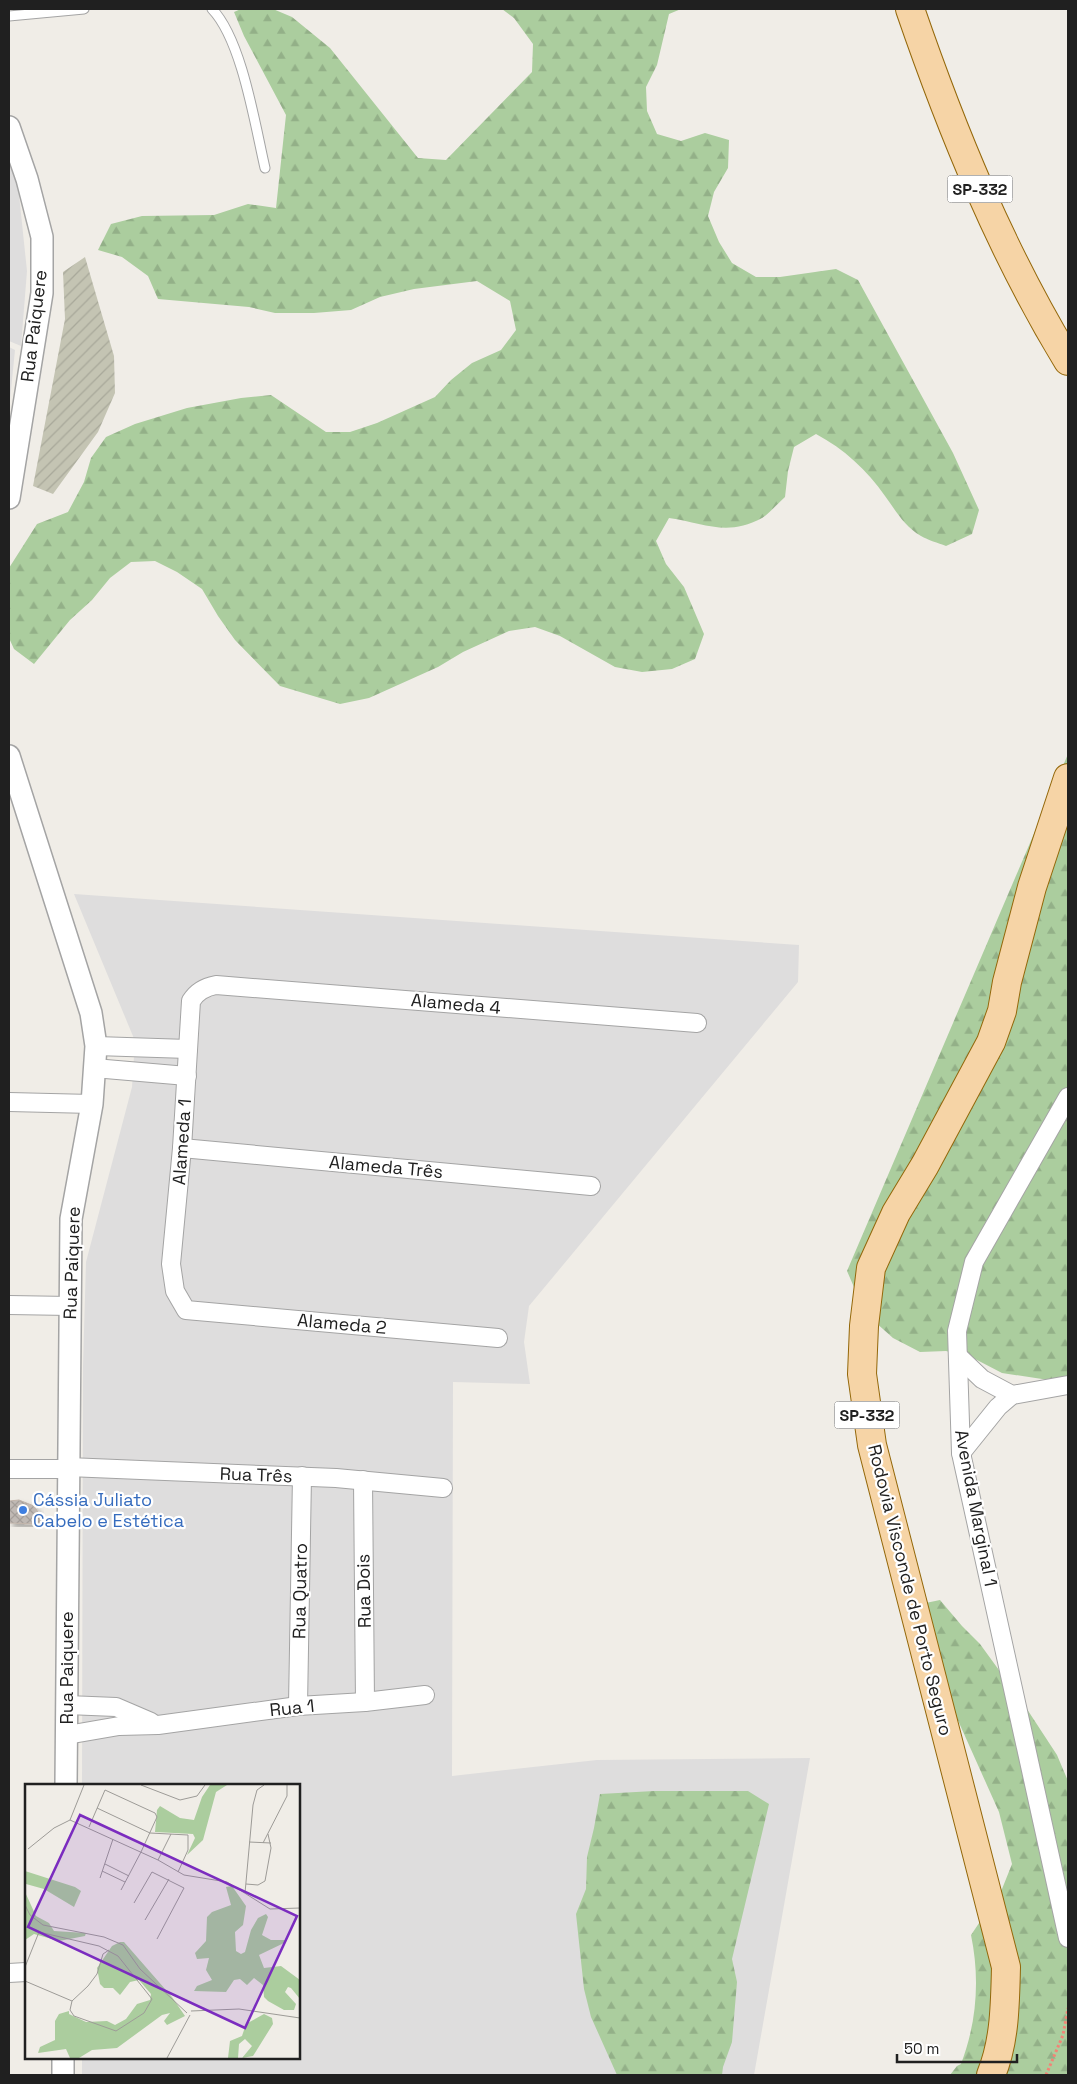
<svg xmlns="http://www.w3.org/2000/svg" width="1077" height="2084" font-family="'Space Grotesk',sans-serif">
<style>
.residential{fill:#dedddd}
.construction{fill:url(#construction-furrows)}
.forest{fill:url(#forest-firs)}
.building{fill:url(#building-cross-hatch);stroke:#c1b4aa;filter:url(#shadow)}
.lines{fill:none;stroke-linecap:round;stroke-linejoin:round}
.service-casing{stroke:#a4a4a4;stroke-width:11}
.minor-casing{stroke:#a4a4a4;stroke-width:20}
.tertiary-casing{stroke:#a4a4a4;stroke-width:24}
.primary-casing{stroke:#936709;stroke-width:30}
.path{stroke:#f28476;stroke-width:3;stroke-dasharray:2.5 2.5;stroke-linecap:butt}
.service{stroke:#fff;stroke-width:9}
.minor{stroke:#fff;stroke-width:18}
.tertiary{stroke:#fff;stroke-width:21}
.primary{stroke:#f6d4a6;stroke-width:28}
.shop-dot{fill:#3f7fe0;stroke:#fff;stroke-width:2}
.labels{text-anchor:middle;stroke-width:4.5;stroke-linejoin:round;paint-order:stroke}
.shield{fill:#fff;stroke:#636363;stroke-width:1}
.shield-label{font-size:16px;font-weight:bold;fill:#202020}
.street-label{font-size:18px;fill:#202020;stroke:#fff}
.shop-label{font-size:18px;fill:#366cbe;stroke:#fff;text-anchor:start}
.inset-road{fill:none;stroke:#9d9b97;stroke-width:1}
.view{fill:#7b2cbf;fill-opacity:0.15;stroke:#7b2cbf;stroke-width:2.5}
.inset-edge{fill:none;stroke:#202020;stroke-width:2.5}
</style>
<defs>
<pattern id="construction-furrows" width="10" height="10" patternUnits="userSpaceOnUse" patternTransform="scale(1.25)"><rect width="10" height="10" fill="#c4c4b3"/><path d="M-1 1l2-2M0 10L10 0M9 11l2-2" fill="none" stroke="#a8a89a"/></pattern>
<pattern id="forest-firs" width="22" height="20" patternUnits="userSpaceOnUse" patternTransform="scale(1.25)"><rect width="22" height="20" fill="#abcd9e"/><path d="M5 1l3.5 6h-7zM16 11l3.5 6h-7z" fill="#93b088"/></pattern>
<pattern id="building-cross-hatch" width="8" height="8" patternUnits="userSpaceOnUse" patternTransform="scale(1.25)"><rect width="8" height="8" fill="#c0b9b4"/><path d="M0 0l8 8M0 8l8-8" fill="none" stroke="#a59f9a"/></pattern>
<filter id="shadow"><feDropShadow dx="4.5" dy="4.5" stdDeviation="2.5" flood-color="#0004"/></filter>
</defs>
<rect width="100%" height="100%" fill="#f0ede7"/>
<g class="residential">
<polygon points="9,162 18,185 27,271 21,346 9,341"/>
<polygon points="9,347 15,350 9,410"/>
<polygon points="74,894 799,945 798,982 529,1306 524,1342 530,1384 453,1382 452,1776 597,1760 810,1758 754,2075 82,2075 82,2058 299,2058 299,1785 82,1785 83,1366 86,1262 132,1087 135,1041"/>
</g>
<polygon class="construction" points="85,257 114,356 115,393 98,432 53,494 33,486 65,319 63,272"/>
<g class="forest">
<path d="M 241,9 L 273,9 L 292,17 L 330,48 L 418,158 L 446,160 L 532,72 L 533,44 L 514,18 L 502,9 L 681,9 L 669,14 L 657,65 L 646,87 L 647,111 L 657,134 L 681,141 L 705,133 L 729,140 L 728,168 L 714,192 L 708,216 L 719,242 L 732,263 L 756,277 L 780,277 L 836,269 L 858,280 L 953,453 L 979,510 L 972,534 L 946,546 C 938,543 928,540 921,536 C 904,526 896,511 885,496 C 867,470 844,449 816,434 L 794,447 L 788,471 L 785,497 C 778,503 770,513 762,518 C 727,537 704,523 669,518 L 656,541 L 666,564 L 684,587 L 704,634 L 695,659 L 672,669 L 642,672 L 615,667 L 560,636 L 535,627 L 509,631 L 463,652 L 438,667 L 369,698 L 340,704 L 280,686 L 235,640 L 218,616 L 202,589 L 177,572 L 155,561 L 131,562 L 110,578 L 92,600 L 70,620 L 34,664 L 14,649 L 9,638 L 9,568 L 37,524 L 68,512 L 84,482 L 91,458 L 106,437 L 135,424 L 187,408 L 241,398 L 271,395 L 326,432 L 350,432 L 377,423 L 435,397 L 451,380 L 472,363 L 501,350 L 516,330 L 510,301 L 477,281 L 414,289 L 380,297 L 351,310 L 314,313 L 275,313 L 249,307 L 158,299 L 148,276 L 122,257 L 98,250 L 111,224 L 142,216 L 214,215 L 248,204 L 276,208 L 286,115 L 244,36 L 234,12 Z"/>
<polygon points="1068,754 1068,1383 1002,1373 975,1359 946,1351 920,1352 893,1338 874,1321 860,1301 847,1271"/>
<path d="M 940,1600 L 962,1626 L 980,1644 L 1023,1703 L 1057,1755 L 1068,1781 L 1068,2075 L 950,2075 L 957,2066 L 961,2064 C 977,2022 980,1978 971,1935 L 1002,1889 L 1012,1864 L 999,1812 L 939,1678 L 916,1605 Z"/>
<polygon points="654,1791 748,1791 769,1804 732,1959 737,1982 732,2042 723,2067 722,2075 617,2075 591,2017 584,1989 576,1914 586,1889 587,1857 594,1828 600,1794"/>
</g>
<polygon class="building" points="19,1500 34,1506 40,1515 39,1524 9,1523 9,1501"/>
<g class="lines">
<g class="service-casing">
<g id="service">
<path d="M 212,9 C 242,40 255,125 265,168"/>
<polyline points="9,16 84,9"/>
</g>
</g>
<g class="minor-casing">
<g id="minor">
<polyline points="96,1046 188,1049"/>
<polyline points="94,1068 187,1076"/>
<polyline points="1068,1097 974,1262 957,1331 961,1453 1068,1938"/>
<polyline points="9,1102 92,1104"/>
<polyline points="182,1148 591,1186"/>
<polyline points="9,1305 70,1306"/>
<path d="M 498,1338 L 186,1310 L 175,1291 L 171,1264 L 182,1148 L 191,1001 C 197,991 205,987 216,985 L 697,1023"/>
<polyline points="958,1356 982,1379 1012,1395 1068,1385"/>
<polyline points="961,1453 998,1407 1012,1395"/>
<polyline points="68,1467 336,1478 443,1488"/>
<polyline points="9,1469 68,1469"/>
<polyline points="363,1480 365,1702"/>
<polyline points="67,1705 116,1707 151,1722"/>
<polyline points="298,1706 302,1476"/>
<polyline points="67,1735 119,1726 158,1725 298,1706 365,1702 425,1695"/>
<polyline points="9,1973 26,1972"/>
</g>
</g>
<g class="tertiary-casing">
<g id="tertiary">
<polyline points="9,127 27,179 42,237 42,293 9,498"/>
<polyline points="9,756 91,1013 96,1046 92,1104 71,1219 66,1785"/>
<polyline points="63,2058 63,2075"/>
</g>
</g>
<g class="primary-casing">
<g id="primary">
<path d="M 910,9 C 952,131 1001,251 1068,361"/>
<path d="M 991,2075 C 1005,2041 1005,2004 1006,1967 L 872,1445 L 862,1374 L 864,1326 L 871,1268 L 896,1213 L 925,1165 L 991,1042 L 1002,1011 L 1007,982 L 1032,887 L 1068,778"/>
</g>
</g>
<polyline class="path" points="1046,2075 1063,2035 1068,2008"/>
<use href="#service" class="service"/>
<use href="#minor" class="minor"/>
<use href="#tertiary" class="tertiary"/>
<use href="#primary" class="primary"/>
</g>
<circle class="shop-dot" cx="23" cy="1510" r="5"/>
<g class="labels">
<g class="shield">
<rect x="947.5" y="175.5" width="65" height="27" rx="4"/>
<rect x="834.5" y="1401.5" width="65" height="27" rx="4"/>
</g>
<g class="shield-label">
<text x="980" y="195">SP-332</text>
<text x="867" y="1421">SP-332</text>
</g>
<g class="street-label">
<text transform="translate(34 326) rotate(-83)" y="6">Rua Paiquere</text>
<text transform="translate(456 1004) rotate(5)" y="6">Alameda 4</text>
<text transform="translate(182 1142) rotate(-86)" y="6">Alameda 1</text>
<text transform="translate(386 1167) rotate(5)" y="6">Alameda Três</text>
<text transform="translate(72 1263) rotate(-88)" y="6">Rua Paiquere</text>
<text transform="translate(342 1324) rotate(5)" y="6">Alameda 2</text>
<text transform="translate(256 1475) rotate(2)" y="6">Rua Três</text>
<text transform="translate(976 1508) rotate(79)" y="6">Avenida Marginal 1</text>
<text transform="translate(910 1590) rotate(76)" y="6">Rodovia Visconde de Porto Seguro</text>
<text transform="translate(300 1591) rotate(-89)" y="6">Rua Quatro</text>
<text transform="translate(364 1591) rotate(-91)" y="6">Rua Dois</text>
<text transform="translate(67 1668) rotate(-90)" y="6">Rua Paiquere</text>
<text transform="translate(292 1708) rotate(-6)" y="6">Rua 1</text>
</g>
<g class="shop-label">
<text x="33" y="1506">Cássia Juliato<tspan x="33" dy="21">Cabelo e Estética</tspan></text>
</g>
</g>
<g transform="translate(25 1784)">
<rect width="275" height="275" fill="#f0ede7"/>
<path d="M 185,1 L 202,1 L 191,8 L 178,56 L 162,71 L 170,54 L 168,50 L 130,48 L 132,26 L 135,22 L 155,34 L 169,36 L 177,13 ZM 0,87 L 50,103 L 56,107 L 49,123 L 19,105 L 1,100 ZM 207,102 L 221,122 L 218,141 L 210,148 L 211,167 L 216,170 L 220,168 L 226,146 L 233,134 L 241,130 L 243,133 L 237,151 L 246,156 L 260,156 L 259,159 L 234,171 L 239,184 L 256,182 L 275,196 L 275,215 L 266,204 L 263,203 L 260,208 L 271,220 L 269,226 L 259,226 L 243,217 L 239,213 L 238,201 L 229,194 L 222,201 L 215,195 L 209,196 L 201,208 L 169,207 L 172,202 L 187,196 L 181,186 L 184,174 L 172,175 L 170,169 L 181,157 L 182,133 L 187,128 L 206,121 L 201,103 ZM 0,108 L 11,132 L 24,139 L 29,147 L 61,149 L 60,152 L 34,157 L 9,150 L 0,156 ZM 95,158 L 99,158 L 147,213 L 160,232 L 142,241 L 139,237 L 145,229 L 137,231 L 92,264 L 67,266 L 54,274 L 45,274 L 41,265 L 13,269 L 15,263 L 30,256 L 30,237 L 34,230 L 44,227 L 44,230 L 61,238 L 82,237 L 90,241 L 101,235 L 112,220 L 125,216 L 126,210 L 114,196 L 105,198 L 95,211 L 88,204 L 79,204 L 75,200 L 72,184 L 87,162 ZM 239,230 L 247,234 L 248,240 L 228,272 L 217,274 L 227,262 L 220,255 L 214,260 L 213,274 L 203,274 L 205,257 L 217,252 L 221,240 Z" fill="#abcd9e"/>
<path class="inset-road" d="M 116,1 L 155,16 L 172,12 L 180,1M 72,24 L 125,49 L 163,51 L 163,66 L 153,88M 45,36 L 133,76 L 159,91 L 202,98 L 245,125 L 275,124M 64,43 L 80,6 L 130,29 L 132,33 L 116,68M 224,58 L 246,59M 238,59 L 262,12 L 262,1M 3,65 L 29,44 L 45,36 L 59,1M 133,76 L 146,50M 80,80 L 104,92M 77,87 L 100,98M 75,94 L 88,55M 221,100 L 233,101 L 240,97 L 246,64 L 243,50M 96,106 L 116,68M 220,109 L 228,21 L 232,6 L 239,1M 109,119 L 127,88 L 159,104 L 132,155M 0,121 L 5,131 L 18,141 L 79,153 L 98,161 L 115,185 L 162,229M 120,136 L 144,95M 0,183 L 14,148 L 74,162 L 93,172 L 127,215 L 119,229 L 91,247 L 49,232 L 45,226 L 47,217M 0,197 L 47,217M 47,217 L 63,202 L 72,190 L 78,170 L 84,166M 166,227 L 214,225 L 275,234M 142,274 L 165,231"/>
<path class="view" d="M 55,31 L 272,132 L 220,244 L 3,143 Z"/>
<rect width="275" height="275" class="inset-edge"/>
</g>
<rect width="1077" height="2084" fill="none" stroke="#202020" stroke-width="20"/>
<path d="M897 2054v8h120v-8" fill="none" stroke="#202020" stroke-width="2.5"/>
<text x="904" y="2054" font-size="15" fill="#202020" stroke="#ffffff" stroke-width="4" paint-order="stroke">50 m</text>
</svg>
